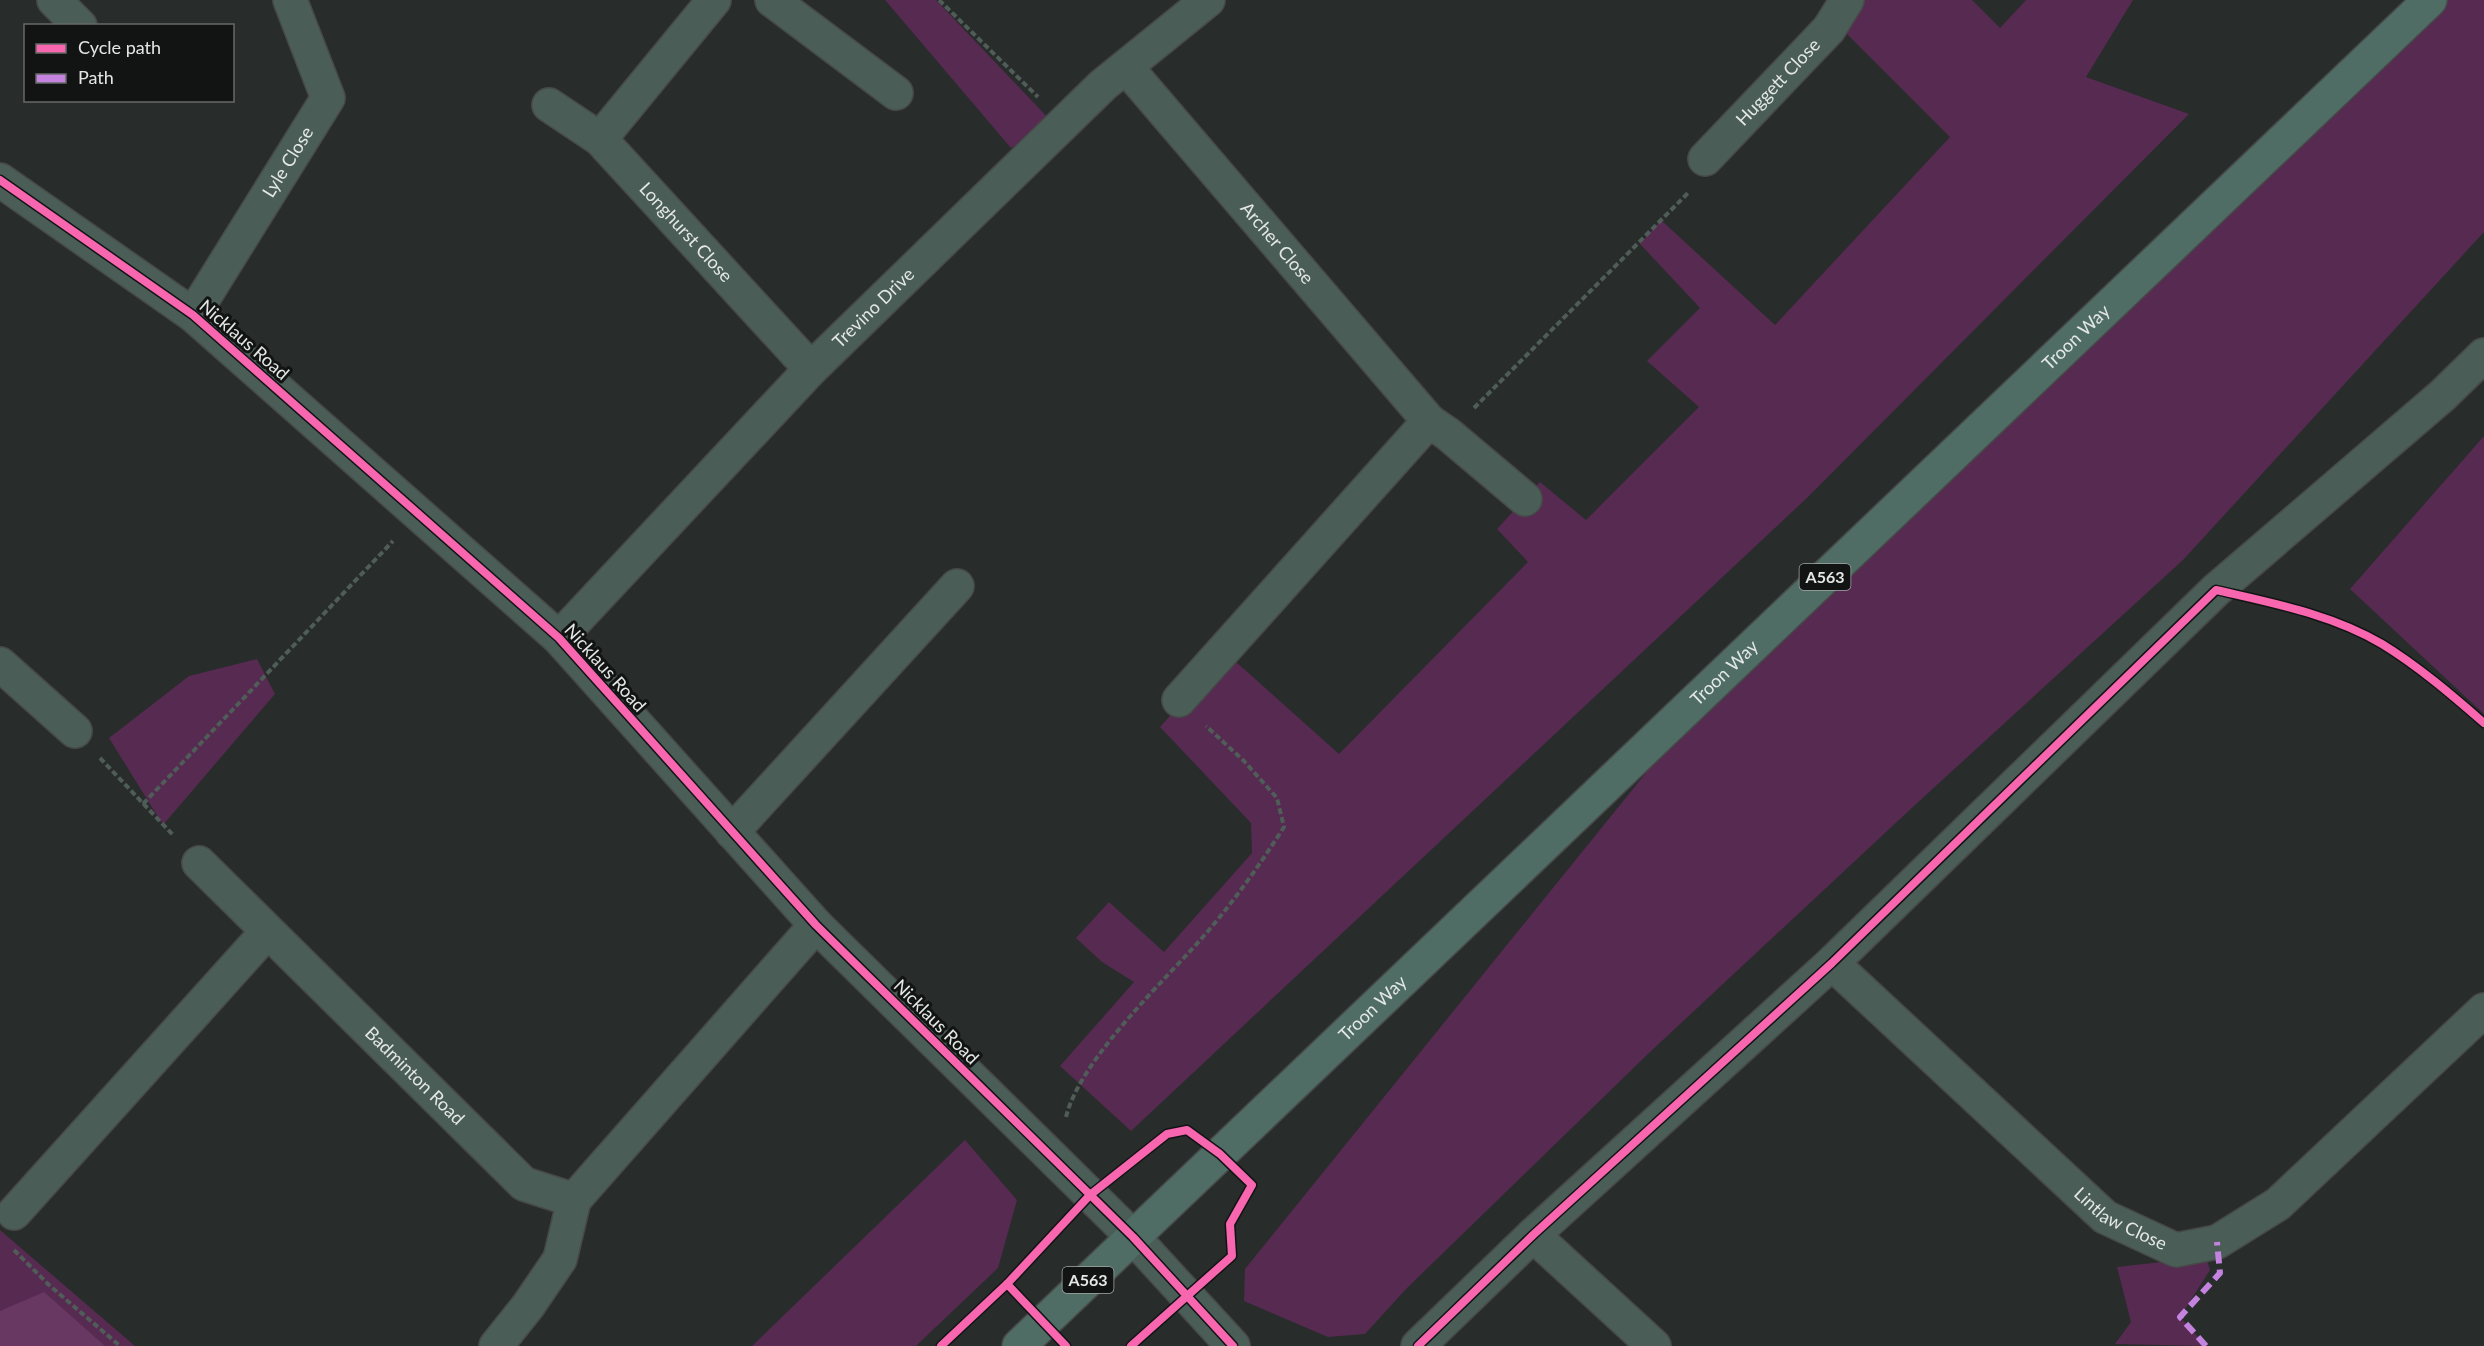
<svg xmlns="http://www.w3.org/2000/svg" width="2484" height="1346" font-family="Lato,sans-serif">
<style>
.green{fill:#562a51}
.forest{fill:#693862}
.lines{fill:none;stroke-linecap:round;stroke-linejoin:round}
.minor-casing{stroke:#474948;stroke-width:36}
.highway-casing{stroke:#474948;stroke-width:36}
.path{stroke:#4f5c58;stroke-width:4;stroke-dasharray:6 3;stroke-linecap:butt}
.minor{stroke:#4a5d57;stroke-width:33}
.highway{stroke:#4f6d65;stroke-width:33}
.quiet{stroke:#c483df;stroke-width:6;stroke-dasharray:12 6;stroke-linecap:butt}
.cycleway-casing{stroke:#121413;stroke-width:11}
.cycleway{stroke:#f766af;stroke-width:8}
.labels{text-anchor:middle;stroke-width:6;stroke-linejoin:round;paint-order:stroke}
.shield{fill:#121413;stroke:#a4a8a6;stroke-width:1.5}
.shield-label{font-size:16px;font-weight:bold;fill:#e3e7e5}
.street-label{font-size:18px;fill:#e3e7e5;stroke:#121413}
</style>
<rect width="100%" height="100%" fill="#282c2a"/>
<g class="green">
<polygon points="885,0 936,0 1053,123 1011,148"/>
<polygon points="1850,0 1972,0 2000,28 2026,0 2133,0 2086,77 2189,114 1808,497 1131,1131 1060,1066 1134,982 1102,962 1076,938 1109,902 1164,952 1252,853 1251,823 1160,727 1226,653 1339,754 1528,562 1497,529 1540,482 1586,520 1699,407 1647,361 1700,308 1640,244 1661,220 1775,325 1950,137 1837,24"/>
<polygon points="2448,0 2484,0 2484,232 2183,560 1915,805 1649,1053 1406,1289 1365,1334 1328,1337 1244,1301 1245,1269 1666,748"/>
<polygon points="2484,436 2484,714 2350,589"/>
<polygon points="257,659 275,694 163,825 109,738 189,676"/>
<polygon points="965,1140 1017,1200 998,1268 916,1346 752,1346"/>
<polygon points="0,1230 135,1346 0,1346"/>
<polygon points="2206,1257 2210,1270 2180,1317 2206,1346 2115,1344 2131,1322 2117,1267"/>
</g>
<polygon class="forest" points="44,1292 105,1346 0,1346 0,1311"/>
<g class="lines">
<g class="minor-casing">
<g id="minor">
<polyline points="54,0 80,26"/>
<polyline points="772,0 896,93"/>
<path id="s1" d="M 1126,67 L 1429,421 L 1448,434 L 1525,499"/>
<path id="s2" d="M 549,105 L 600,139 L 811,369"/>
<polyline points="600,139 714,0"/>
<path id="s3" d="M 1705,159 L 1829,29 L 1847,0"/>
<polyline points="0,180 193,315 559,638 816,925 1133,1237 1233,1346"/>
<path id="s4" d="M 193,315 L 328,98 L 290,0"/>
<path id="s5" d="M 559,638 L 811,369 L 1103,85 L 1208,0"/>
<polyline points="0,664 75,731"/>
<polyline points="1179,700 1429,421"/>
<polyline points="732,832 957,586"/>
<path id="s6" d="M 199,863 L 524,1184 L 574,1200 L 816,925"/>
<path id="s7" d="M 1832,963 L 2105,1217 L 2176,1250 L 2217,1242 L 2278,1204 L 2484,1010"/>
<polyline points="14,1213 267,932"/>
<polyline points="1533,1235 1654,1346"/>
<polyline points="496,1346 528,1306 560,1259 574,1200"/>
<polyline points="1418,1346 1533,1235 1832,963 2216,590 2443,395 2484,355"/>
</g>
</g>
<g class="highway-casing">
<g id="highway">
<path id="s8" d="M 1019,1346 L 2430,0"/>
</g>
</g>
<g class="path">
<polyline points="939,0 1038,97"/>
<polyline points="1474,408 1689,192"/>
<polyline points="100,758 173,835"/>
<polyline points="143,804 393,541"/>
<path d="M 1066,1117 C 1081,1057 1168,978 1209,930 C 1237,897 1261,863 1284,827 L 1277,798 L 1244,761 L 1206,726"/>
<polyline points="14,1250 49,1285 120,1346"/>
</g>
<use href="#minor" class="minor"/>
<use href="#highway" class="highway"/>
<polyline class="quiet" points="2206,1346 2180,1317 2220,1273 2217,1242"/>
<g class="cycleway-casing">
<g id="cycleway">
<polyline points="0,180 193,315 559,638 816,925 1133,1237 1233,1346"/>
<polyline points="941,1346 1007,1284"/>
<polyline points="1066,1346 1007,1284 1090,1195 1167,1134 1187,1130 1220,1154 1252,1185 1230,1224 1232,1256 1131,1346"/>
<path d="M 1418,1346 L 1533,1235 L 1832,963 L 2216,590 C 2272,603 2331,614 2382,644 C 2418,666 2452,695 2484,723"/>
</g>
</g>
<use href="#cycleway" class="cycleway"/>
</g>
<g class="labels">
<g class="shield">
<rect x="1799.5" y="564" width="51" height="26" rx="4.5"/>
<rect x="1062.5" y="1267" width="51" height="26" rx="4.5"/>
</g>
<g class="shield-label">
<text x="1825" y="583">A563</text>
<text x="1088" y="1286">A563</text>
</g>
<g class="street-label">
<text dy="6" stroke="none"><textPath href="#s3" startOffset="106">Huggett Close</textPath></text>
<text dy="6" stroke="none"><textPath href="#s4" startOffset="180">Lyle Close</textPath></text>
<text dy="6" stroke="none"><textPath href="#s2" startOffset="188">Longhurst Close</textPath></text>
<text dy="6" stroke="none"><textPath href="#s1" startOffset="232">Archer Close</textPath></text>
<text dy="6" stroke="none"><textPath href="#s5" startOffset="456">Trevino Drive</textPath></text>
<text dy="6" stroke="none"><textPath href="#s8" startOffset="1461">Troon Way</textPath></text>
<text transform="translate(244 340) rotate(41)" y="6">Nicklaus Road</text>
<text transform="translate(605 668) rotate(48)" y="6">Nicklaus Road</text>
<text dy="6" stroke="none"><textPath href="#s8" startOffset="975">Troon Way</textPath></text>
<text dy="6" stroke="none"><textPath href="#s8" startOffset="489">Troon Way</textPath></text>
<text transform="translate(936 1022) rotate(45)" y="6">Nicklaus Road</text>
<text dy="6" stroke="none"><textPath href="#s6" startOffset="303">Badminton Road</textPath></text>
<text dy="6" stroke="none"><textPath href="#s7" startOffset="387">Lintlaw Close</textPath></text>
</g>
</g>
<rect x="24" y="24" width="210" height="78" fill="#121413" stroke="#666867" stroke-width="1.5"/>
<rect x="36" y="44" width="30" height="9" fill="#f766af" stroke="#666867" stroke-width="1.5"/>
<text x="78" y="54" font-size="18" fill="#e3e7e5">Cycle path</text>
<rect x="36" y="74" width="30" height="9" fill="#c483df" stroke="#666867" stroke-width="1.5"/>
<text x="78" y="84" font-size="18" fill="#e3e7e5">Path</text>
</svg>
